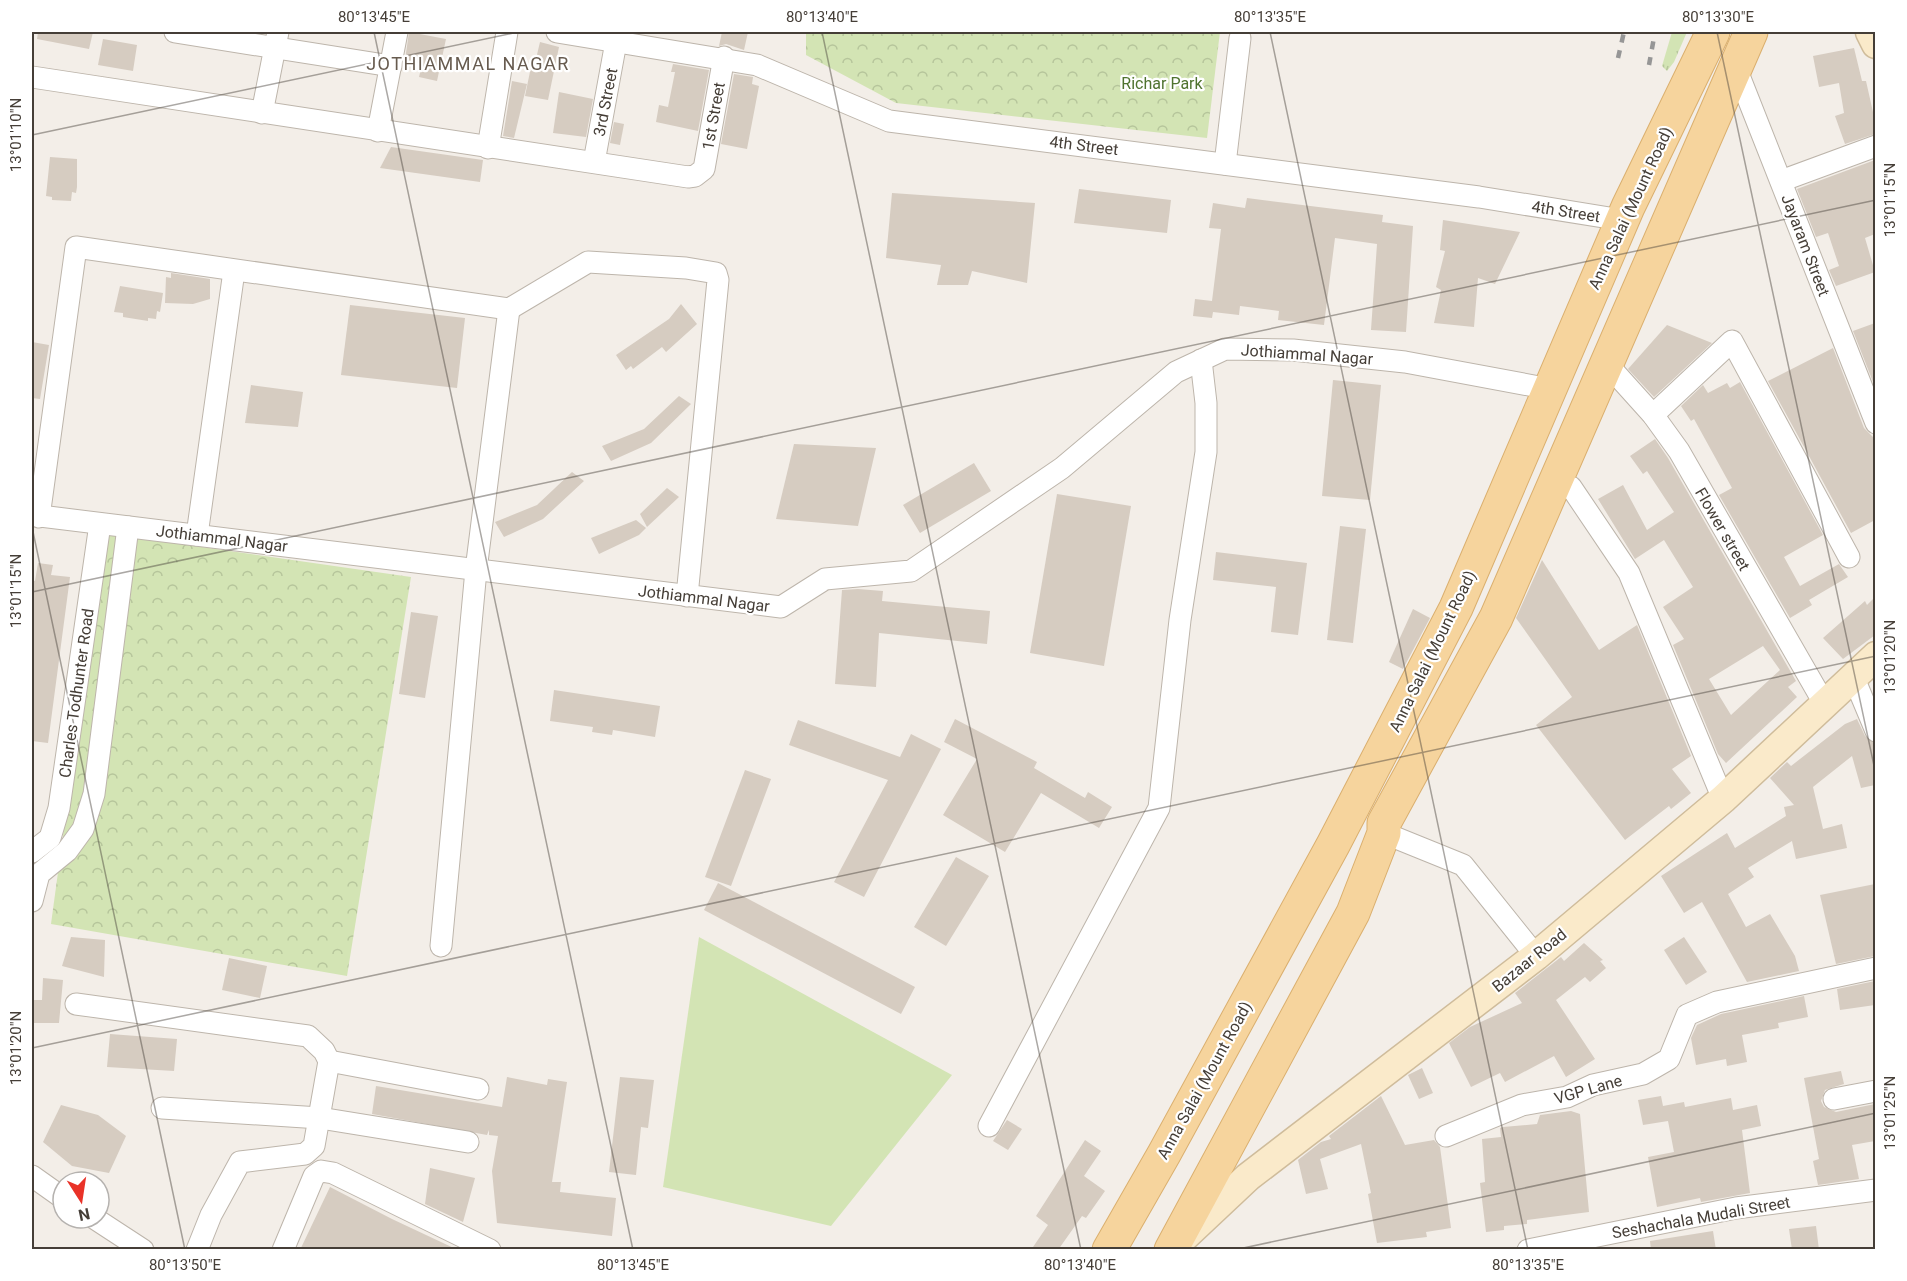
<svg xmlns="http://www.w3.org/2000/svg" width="1907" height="1281" font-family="Roboto,sans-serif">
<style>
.grass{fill:url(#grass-tufts)}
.forest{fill:url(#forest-crowns)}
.garden{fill:#d3e4b4}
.building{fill:#d6ccc1;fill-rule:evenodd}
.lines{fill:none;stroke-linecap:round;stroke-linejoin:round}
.street-casing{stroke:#bdb5ab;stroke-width:23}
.secondary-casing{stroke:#cfbc9b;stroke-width:31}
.primary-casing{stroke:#daaf6e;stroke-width:35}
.street{stroke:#fff;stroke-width:21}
.secondary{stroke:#faeaca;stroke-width:28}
.primary{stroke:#f6d49d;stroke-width:33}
.rail{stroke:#969696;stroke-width:4.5;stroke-dasharray:8 8;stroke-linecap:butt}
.ticks{fill:none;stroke:#453e37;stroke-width:1.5;stroke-opacity:0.45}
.labels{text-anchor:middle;stroke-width:4.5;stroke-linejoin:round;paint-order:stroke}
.park-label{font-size:16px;fill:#4f732f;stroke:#fff}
.street-label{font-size:16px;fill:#453e37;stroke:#fff}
.neighbourhood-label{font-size:18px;letter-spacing:1.5px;fill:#675b4f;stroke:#fff}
.neatline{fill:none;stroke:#453e37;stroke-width:2}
.ticks-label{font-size:15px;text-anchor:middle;fill:#453e37}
</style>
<defs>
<pattern id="grass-tufts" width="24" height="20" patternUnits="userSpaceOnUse" patternTransform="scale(1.5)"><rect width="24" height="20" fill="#d3e4b4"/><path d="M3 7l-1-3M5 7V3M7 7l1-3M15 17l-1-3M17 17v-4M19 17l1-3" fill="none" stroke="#b6c59b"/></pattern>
<pattern id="forest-crowns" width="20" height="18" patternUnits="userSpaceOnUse" patternTransform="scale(1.5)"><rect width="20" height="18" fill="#d3e4b4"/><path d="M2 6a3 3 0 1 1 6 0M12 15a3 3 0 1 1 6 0" fill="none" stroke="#b6c59b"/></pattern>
</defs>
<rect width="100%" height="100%" fill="#f3eee8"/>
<polygon class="grass" points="1672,32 1687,32 1674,62 1667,71 1662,66"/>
<g class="forest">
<polygon points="806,32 1220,32 1207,138 896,103 806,55"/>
<polygon points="104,533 411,577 347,976 51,924"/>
</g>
<polygon class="garden" points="699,937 952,1075 831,1226 663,1187"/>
<g class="building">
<polygon points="38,32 93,32 89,49 37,39"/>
<polygon points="409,32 446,39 437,81 419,77 422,64 405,60"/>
<polygon points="722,32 748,32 744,50 726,44 719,46"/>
<polygon points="103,39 137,45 133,71 98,65"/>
<polygon points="540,42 559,47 548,100 525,96 532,62 535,63"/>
<polygon points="1854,48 1862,81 1866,81 1875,121 1875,134 1845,144 1835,116 1844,113 1839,83 1819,87 1813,56"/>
<polygon points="673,64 709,70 698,131 656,122 659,105 668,107 675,72 671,72"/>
<polygon points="734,74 753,77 752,84 759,86 747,149 721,144"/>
<polygon points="512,81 527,84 514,138 503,136"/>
<polygon points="559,92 593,99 586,137 553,133"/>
<polygon points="614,122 624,124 620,145 610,143"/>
<polygon points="391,147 483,160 480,182 380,168"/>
<polygon points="50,157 77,159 77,187 76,193 72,192 71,201 52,200 52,197 46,196"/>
<polygon points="1875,160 1875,234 1865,238 1875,272 1836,286 1829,270 1839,266 1828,233 1816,237 1797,189"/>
<polygon points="1079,189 1171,200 1167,233 1074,223"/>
<polygon points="892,193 1035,203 1027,283 972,271 968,285 937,285 941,265 886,258"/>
<polygon points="1247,198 1383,215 1382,222 1413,226 1406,332 1371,330 1377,244 1335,238 1324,325 1278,320 1279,311 1240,306 1239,315 1213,312 1212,318 1193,316 1195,299 1212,301 1221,229 1209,228 1213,203 1245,208"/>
<polygon points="1443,220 1520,232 1495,284 1478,278 1474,327 1434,323 1441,290 1436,287 1445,251 1440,250"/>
<polygon points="171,273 210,279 210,299 193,304 165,303 166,277 171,278"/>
<polygon points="120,286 163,293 160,312 157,311 156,319 148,318 148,321 123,317 123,313 114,312"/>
<polygon points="681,304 697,324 666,352 662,347 633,369 631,366 626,370 616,355 669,319"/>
<polygon points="350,305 465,318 457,388 341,375"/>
<polygon points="1875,323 1875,387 1853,331"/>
<polygon points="1667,325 1712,343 1654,397 1628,369"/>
<polygon points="32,342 49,345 40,399 32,398"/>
<polygon points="1833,348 1864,428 1875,439 1875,520 1851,533 1768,381"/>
<polygon points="1333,380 1381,385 1370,500 1322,496"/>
<polygon points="1740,382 1823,535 1784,557 1800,586 1839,564 1848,577 1809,600 1812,605 1790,618 1719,495 1732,488 1694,419 1691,421 1681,406 1703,385 1708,393 1727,383 1730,388"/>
<polygon points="251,385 303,392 298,427 245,423"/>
<polygon points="679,396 691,404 651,443 611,461 602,446 644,429"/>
<path d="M 1655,439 L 1668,458 L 1796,681 L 1788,687 L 1797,697 L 1726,763 L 1718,754 L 1673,645 L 1684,639 L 1663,607 L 1693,587 L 1664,540 L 1635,559 L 1598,499 L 1623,485 L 1647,530 L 1674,512 L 1647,471 L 1643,474 L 1630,456 ZM 1763,646 L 1780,670 L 1731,715 L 1709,679 Z"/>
<polygon points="794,444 876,448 858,526 776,519"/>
<polygon points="974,463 991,491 920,533 903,505"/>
<polygon points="572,472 584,481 543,519 504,537 495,522 537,505"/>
<polygon points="667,488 679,497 647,527 640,514"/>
<polygon points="1057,494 1131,506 1104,666 1030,653"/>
<polygon points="636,520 646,528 639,535 599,554 591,538"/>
<polygon points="1340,526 1366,529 1353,643 1327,640"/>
<polygon points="1216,552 1307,563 1298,635 1271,632 1276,587 1213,580"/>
<polygon points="1542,560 1599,650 1637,625 1691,756 1672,769 1691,793 1671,809 1669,806 1625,840 1536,725 1572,697 1516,618"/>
<polygon points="38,563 53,565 51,575 70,577 48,743 32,741 32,580 35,581"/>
<polygon points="858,589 883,591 882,601 990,611 987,644 879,633 876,687 835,684 842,590"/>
<polygon points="1875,597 1875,635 1843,659 1823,638 1865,601 1867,605"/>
<polygon points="1413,609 1430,618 1403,669 1389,662"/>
<polygon points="411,612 438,616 425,698 399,694"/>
<polygon points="554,690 660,706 655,737 613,730 612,735 592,732 593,727 550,721"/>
<polygon points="955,719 1037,762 1034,768 1085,798 1088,792 1112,807 1099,828 1041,793 1005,852 943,815 977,759 944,742"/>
<polygon points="1857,719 1865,736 1875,744 1875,785 1861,788 1852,756 1813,787 1823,829 1842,824 1847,848 1796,859 1792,841 1748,868 1754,877 1728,894 1746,927 1770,914 1795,956 1799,971 1747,982 1702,902 1684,913 1661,876 1727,833 1735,848 1786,816 1784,807 1794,805 1770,778 1787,762 1791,766 1845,724"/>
<polygon points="798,720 900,757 911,734 941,749 864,897 834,882 888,780 789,745"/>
<polygon points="745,770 771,779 731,886 705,877"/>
<polygon points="956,857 989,876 946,946 914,927"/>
<polygon points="718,883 915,987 901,1014 704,910"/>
<polygon points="1875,884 1875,956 1836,964 1820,895"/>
<polygon points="71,937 105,940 104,977 62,966"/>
<polygon points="1684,937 1707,972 1686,985 1664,950"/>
<polygon points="1584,943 1603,960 1600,961 1606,968 1590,982 1585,977 1556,1000 1595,1059 1566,1077 1554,1056 1505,1082 1500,1073 1471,1087 1449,1043 1470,1027 1522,1003 1515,993 1561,957 1564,961"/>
<polygon points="229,958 267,966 260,998 222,990"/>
<polygon points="43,978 63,980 59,1023 32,1023 32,1000 42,1000"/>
<polygon points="1875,981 1875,1005 1840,1010 1837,989"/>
<polygon points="1804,996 1808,1017 1778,1023 1779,1028 1742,1035 1747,1062 1727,1066 1726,1059 1696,1065 1691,1038 1697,1025 1721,1014"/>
<polygon points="110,1034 177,1039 174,1071 107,1067"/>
<polygon points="1422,1068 1433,1093 1419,1099 1408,1075"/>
<polygon points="1841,1071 1844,1084 1825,1090 1821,1101 1824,1107 1836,1112 1875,1104 1875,1141 1852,1145 1859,1179 1818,1185 1813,1161 1819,1159 1804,1078"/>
<polygon points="507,1077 547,1085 548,1079 567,1082 552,1182 561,1182 560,1192 616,1198 612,1236 497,1223 492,1171 498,1136 489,1135 489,1130 487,1135 372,1114 376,1086 502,1107"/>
<polygon points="620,1077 654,1080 648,1128 641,1127 636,1175 609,1172"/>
<polygon points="1381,1096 1405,1145 1434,1140 1440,1147 1451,1228 1426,1232 1427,1237 1377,1243 1368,1194 1371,1193 1361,1144 1320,1159 1328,1189 1306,1194 1298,1160 1321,1142 1331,1139 1329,1136"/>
<polygon points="1661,1096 1663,1106 1684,1102 1685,1107 1731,1098 1733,1110 1757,1105 1761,1126 1742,1130 1750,1193 1701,1202 1700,1198 1657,1207 1648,1157 1674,1152 1668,1121 1643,1125 1638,1100"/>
<polygon points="61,1105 98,1115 126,1136 109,1173 72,1166 43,1142"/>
<polygon points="1571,1111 1580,1114 1589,1212 1527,1220 1527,1224 1504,1226 1504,1230 1486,1232 1480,1183 1485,1182 1482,1139 1501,1137 1500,1128 1503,1127 1537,1124 1540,1115"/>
<polygon points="1007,1120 1022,1129 1008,1150 993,1141"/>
<polygon points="1085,1140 1101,1151 1084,1176 1105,1191 1086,1218 1082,1216 1058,1250 1031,1250 1048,1225 1036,1216"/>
<polygon points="430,1168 475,1178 463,1222 425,1204"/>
<polygon points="330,1187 392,1219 458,1250 300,1250"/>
<polygon points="1816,1226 1819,1250 1792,1250 1789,1229"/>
<polygon points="1713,1231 1716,1250 1651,1250 1650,1241"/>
</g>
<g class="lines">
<g class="street-casing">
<g id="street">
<polyline points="175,32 391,66"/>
<polyline points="557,32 757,65 889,121 1479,197 1622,220"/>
<polyline points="1736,68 1876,423"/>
<polyline points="32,77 688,177 695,176 704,169 724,57"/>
<polyline points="262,113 278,32"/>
<polyline points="378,131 397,32"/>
<polyline points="488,148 507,32"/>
<polyline points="594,162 616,42"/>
<polyline points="1225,164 1240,38"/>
<polyline points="1781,181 1876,146"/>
<polyline points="1608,365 1653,415 1679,451 1824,703"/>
<polyline points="1653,415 1732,341 1849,557"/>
<polyline points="1571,487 1629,573 1723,799"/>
<polyline points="32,515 781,607 825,579 911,571 1062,468 1176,372 1225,349 1293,350 1405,362 1550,389"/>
<polyline points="39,517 76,247 509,309 588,262 686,268 716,273 718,280 687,596"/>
<polyline points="197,535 234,271"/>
<polyline points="1853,676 1876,731"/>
<polyline points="1384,833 1463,865 1536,956"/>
<polyline points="32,852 50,838 59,808 100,524"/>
<polyline points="32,901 39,874 67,851 83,829 94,794 128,527"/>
<polyline points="441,946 476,570 509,309"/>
<polyline points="76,1004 308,1036 324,1051 329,1061 314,1146 305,1154 240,1162 211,1215 197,1250"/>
<polyline points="329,1061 478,1089"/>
<polyline points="1834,1099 1876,1091"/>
<polyline points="162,1108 320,1118 468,1142"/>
<polyline points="989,1126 1159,808 1180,620 1206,452 1206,403 1201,360"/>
<polyline points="1446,1136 1522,1105 1567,1097 1593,1085 1643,1074 1669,1059 1687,1015 1717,1002 1876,968"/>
<polyline points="32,1176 63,1198"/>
<polyline points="94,1218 143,1250"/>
<polyline points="283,1250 314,1176 321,1171 333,1173 490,1250"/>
<polyline points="1528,1250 1736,1208 1876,1190"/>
</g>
</g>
<g class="secondary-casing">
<g id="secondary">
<polyline points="1870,32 1876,44"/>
<polyline points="1182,1239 1248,1177 1536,956 1723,799 1876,656"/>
</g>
</g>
<g class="primary-casing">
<g id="primary">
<polyline points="1109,1250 1164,1154 1333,845 1456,608 1628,207 1713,32"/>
<polyline points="1171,1250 1353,913 1384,833 1384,823 1496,618 1751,32"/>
</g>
</g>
<use href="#street" class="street"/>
<use href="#secondary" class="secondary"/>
<use href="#primary" class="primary"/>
<g class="rail">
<polyline points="1618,58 1624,32"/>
<polyline points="1649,65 1655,32"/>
</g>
</g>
<path class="ticks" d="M 374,32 L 633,1250M 822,32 L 1081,1250M 1270,32 L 1528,1250M 1717,32 L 1876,775M 32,135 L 518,32M 32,527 L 185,1250M 32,592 L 1876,200M 32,1048 L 1876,656M 1234,1250 L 1876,1113"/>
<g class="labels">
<g class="park-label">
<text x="1162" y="89">Richar Park</text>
</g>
<g class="street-label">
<text transform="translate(605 102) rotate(-79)" y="6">3rd Street</text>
<text transform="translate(713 116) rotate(-80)" y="6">1st Street</text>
<text transform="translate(1084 145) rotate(7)" y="6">4th Street</text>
<text transform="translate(1630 208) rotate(-65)" y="6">Anna Salai (Mount Road)</text>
<text transform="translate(1566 211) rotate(9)" y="6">4th Street</text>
<text transform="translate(1806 245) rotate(69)" y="6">Jayaram Street</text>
<text transform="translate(1307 354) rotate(4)" y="6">Jothiammal Nagar</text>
<text transform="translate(1723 529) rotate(60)" y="6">Flower street</text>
<text transform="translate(222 538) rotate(7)" y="6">Jothiammal Nagar</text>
<text transform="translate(704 598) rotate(7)" y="6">Jothiammal Nagar</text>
<text transform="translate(1432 651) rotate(-64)" y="6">Anna Salai (Mount Road)</text>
<text transform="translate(76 693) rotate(-82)" y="6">Charles Todhunter Road</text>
<text transform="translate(1529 960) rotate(-39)" y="6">Bazaar Road</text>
<text transform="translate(1204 1080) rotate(-61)" y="6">Anna Salai (Mount Road)</text>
<text transform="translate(1588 1089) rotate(-16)" y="6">VGP Lane</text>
<text transform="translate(1701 1217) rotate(-10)" y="6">Seshachala Mudali Street</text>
</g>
<g class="neighbourhood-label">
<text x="468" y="70">JOTHIAMMAL NAGAR</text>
</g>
</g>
<rect width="1907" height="1281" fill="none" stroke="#ffffff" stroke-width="66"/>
<g transform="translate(81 1200) rotate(168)"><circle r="28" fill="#ffffff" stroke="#b5b2af" stroke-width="1.5"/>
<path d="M0-4.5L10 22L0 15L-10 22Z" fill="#e93228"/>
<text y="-9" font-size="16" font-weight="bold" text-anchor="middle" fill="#453e37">N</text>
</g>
<rect x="33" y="33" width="1841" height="1215" class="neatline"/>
<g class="ticks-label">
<text x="374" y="22">80°13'45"E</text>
<text x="822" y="22">80°13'40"E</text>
<text x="1270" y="22">80°13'35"E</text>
<text x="1718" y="22">80°13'30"E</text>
<text transform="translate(16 135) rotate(-90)" y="5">13°01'10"N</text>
<text transform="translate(1890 200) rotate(-90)" y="5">13°01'15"N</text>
<text transform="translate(16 591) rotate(-90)" y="5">13°01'15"N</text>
<text transform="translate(1890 657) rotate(-90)" y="5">13°01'20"N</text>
<text transform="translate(16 1048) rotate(-90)" y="5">13°01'20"N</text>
<text transform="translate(1890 1113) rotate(-90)" y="5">13°01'25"N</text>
<text x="185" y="1270">80°13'50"E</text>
<text x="633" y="1270">80°13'45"E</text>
<text x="1080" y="1270">80°13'40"E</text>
<text x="1528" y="1270">80°13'35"E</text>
</g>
</svg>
